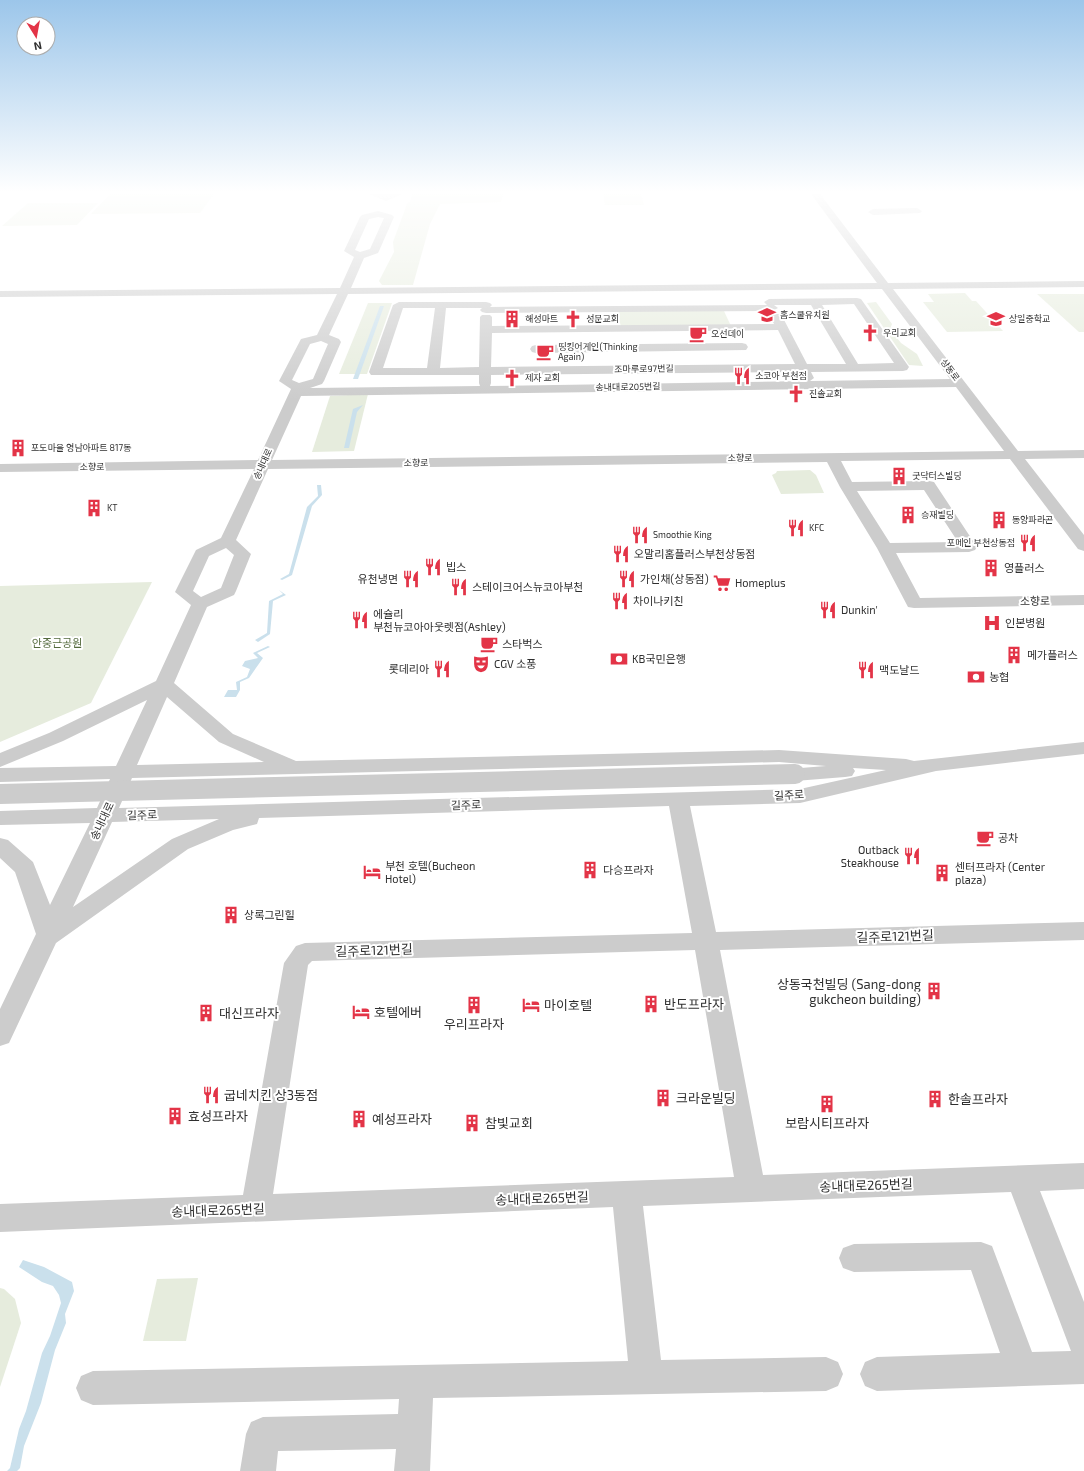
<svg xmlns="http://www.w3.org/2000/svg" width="1084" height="1471" font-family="'Exo 2','Noto Sans KR',sans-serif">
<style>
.green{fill:#e6ecdd}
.water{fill:#cae0ec}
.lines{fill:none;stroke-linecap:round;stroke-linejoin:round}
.minor{fill:#ccc;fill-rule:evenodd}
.minor-bridge{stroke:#ccc;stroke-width:20}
.labels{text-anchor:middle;stroke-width:4;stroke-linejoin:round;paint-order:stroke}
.far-poi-label{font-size:9px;fill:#2f2f2f;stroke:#fff;text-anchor:start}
.far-street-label{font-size:9px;fill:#2f2f2f;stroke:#fff}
.poi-label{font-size:11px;fill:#2f2f2f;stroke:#fff;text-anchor:start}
.street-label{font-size:11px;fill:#2f2f2f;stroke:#fff}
.park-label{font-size:11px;fill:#546a3d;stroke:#fff}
.near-street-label{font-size:13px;fill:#2f2f2f;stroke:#fff}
.near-poi-label{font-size:13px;fill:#2f2f2f;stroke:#fff;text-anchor:start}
</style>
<rect width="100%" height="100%" fill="#fff"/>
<g class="green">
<polygon points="110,194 214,194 200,213 91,214"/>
<polygon points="412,194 503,194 501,202 440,204 430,224 413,285 382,285 379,281 394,252 393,242 407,204 410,202"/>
<polygon points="603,194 641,194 644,205 605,205"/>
<polygon points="28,203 98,203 77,225 2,226"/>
<polygon points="965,293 972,301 976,301 1003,331 947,332 923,302 934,302 928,294"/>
<polygon points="1037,294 1084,294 1084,332 1079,332"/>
<polygon points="876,302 892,324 890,329 901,343 917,354 923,366 909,365 867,303"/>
<polygon points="368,303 392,303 367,374 339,374"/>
<polygon points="723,309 731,326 621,327 617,310"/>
<polygon points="368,394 354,451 312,452 330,396"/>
<polygon points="810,470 816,475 824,493 781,494 772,475 776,473 777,471"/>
<polygon points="152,582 91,703 0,742 0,586"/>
<polygon points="198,1278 186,1341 143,1341 157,1279"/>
<polygon points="0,1288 4,1289 15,1299 21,1323 0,1387"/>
</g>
<g class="water">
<polygon points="380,306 384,306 358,379 353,379"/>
<polygon points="363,405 357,412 349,448 344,448 353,409"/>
<polygon points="317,485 321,485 322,495 312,506 292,575 282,580 280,579 289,574 307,507 318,496"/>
<polygon points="279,590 286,595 273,601 270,634 258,642 255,640 267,633 269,601 283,594"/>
<polygon points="268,646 270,647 257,653 263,658 249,678 240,682 240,690 236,697 224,697 228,690 237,690 236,682 247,677 250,669 242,666 245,661 258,658 253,653"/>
<polygon points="23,1260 44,1267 72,1282 74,1291 65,1314 66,1323 55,1350 41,1403 24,1446 20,1468 17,1471 7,1471 10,1468 19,1429 26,1411 42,1353 50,1336 61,1303 59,1295 53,1286 42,1282 19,1267"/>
</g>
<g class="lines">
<g class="minor">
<polygon points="369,194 403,194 386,201"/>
<path d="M 811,194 L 820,194 L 888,283 L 1084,281 L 1084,287 L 893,289 L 1018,451 L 1084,450 L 1084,458 L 1025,459 L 1084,535 L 1084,551 L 1078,549 L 1010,459 L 841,461 L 852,482 L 929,481 L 934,482 L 977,547 L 975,550 L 969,552 L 896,553 L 920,598 L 1084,595 L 1084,605 L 914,608 L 908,607 L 877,548 L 840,487 L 827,462 L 268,469 L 236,540 L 251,554 L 236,591 L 234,595 L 207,607 L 174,683 L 233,734 L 296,761 L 779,750 L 906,759 L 914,761 L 1084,742 L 1084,754 L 936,771 L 800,803 L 690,806 L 716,932 L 1084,922 L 1084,940 L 720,950 L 763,1175 L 1084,1163 L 1084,1189 L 1040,1191 L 1084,1302 L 1084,1384 L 877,1391 L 865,1386 L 860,1374 L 865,1362 L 877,1357 L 1000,1353 L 971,1270 L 854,1272 L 843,1268 L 839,1258 L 843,1248 L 854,1244 L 981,1242 L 992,1246 L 1032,1352 L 1071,1351 L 1011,1192 L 643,1206 L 661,1360 L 826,1357 L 838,1362 L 843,1374 L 838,1386 L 826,1391 L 433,1398 L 430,1471 L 394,1471 L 396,1449 L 278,1451 L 276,1471 L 240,1471 L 246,1434 L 251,1422 L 263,1417 L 398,1414 L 399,1399 L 93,1405 L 81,1400 L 76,1388 L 81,1376 L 93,1371 L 628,1361 L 613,1207 L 0,1232 L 0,1204 L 243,1195 L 284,963 L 296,946 L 305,943 L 692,933 L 669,806 L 259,818 L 257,824 L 233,830 L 188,849 L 56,943 L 9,1043 L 0,1046 L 0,1009 L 36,934 L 15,872 L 0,858 L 0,838 L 8,840 L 33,862 L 50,905 L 90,823 L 0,825 L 0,811 L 97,808 L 110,779 L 0,782 L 0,768 L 116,766 L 147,700 L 63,741 L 0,767 L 0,753 L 49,733 L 156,681 L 191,605 L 175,592 L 196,550 L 221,538 L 254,469 L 0,472 L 0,464 L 258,460 L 291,389 L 279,381 L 301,339 L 317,335 L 337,294 L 0,297 L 0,291 L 340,288 L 354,257 L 344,251 L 360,217 L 362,215 L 378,211 L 392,215 L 394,217 L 379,251 L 378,253 L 364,258 L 351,288 L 877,283 ZM 378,217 L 384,218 L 370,249 L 360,252 L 355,250 L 369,219 ZM 882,289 L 950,379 L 810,381 L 814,378 L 811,372 L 903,371 L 907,370 L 909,367 L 861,299 L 857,298 L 769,299 L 764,302 L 767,305 L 490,307 L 492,305 L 490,303 L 486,302 L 399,302 L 393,305 L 369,372 L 371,375 L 479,375 L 479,383 L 480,386 L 310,388 L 322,384 L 324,381 L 341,342 L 339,339 L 329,335 L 348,294 ZM 854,304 L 894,363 L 858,364 L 822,305 ZM 774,305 L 811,305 L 846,364 L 807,364 L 782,316 L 780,314 L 772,314 L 770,316 L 774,324 L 492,326 L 492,317 L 490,315 L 482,315 L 480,317 L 479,367 L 440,368 L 446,308 L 482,308 L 480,310 L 482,312 L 486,313 L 772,311 L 778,308 ZM 403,308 L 435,308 L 427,368 L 383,368 ZM 778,330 L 795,364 L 491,367 L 492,333 ZM 321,341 L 328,344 L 313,379 L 299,383 L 292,380 L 310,344 ZM 799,372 L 804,381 L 806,381 L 490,386 L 491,383 L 491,375 ZM 956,387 L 1004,451 L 272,460 L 301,396 ZM 924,490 L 958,542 L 890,543 L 857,491 ZM 226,548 L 234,555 L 221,588 L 201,597 L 193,591 L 209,556 ZM 167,697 L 219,742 L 264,762 L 137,765 ZM 779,762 L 826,766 L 788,769 L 785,774 L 788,779 L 795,781 L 845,777 L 852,776 L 855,771 L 853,768 L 886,770 L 800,789 L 119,808 L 132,778 ZM 219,819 L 172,839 L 73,907 L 112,822 ZM 695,950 L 734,1177 L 273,1194 L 308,965 L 312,961 Z"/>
<polygon points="917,208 922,211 920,213 873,215 868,212 873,209"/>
<polygon points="742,343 746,344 748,347 746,350 536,353 532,352 530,349 532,346 536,345"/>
</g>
<polyline class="minor-bridge" points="0,794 795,774"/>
</g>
<linearGradient id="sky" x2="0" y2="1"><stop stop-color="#9cc6ea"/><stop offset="0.48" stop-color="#fff"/><stop offset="1" stop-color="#fff" stop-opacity="0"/></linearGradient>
<rect width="1084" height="400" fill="url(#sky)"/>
<defs>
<g id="school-bare" transform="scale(1.38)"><path d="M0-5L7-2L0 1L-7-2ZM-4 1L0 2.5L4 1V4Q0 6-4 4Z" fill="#e33447" stroke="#fff" stroke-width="2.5" paint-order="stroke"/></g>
<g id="building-bare" transform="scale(1.38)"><path d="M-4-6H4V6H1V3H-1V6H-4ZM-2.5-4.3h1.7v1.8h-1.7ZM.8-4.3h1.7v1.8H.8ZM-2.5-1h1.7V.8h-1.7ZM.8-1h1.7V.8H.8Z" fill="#e33447" stroke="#fff" stroke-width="2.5" paint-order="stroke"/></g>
<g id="church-bare" transform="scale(1.38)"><path d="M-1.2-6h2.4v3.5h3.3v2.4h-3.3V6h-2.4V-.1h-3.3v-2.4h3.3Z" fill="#e33447" stroke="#fff" stroke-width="2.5" paint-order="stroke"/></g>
<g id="cafe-bare" transform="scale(1.38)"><path d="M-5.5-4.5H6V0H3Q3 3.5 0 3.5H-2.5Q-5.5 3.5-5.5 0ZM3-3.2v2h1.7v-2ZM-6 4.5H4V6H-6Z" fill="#e33447" stroke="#fff" stroke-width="2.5" paint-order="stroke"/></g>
<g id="restaurant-bare" transform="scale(1.38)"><path d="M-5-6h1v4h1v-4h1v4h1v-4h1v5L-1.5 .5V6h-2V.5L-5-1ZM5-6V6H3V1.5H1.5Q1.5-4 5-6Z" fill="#e33447" stroke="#fff" stroke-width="2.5" paint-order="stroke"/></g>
<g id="supermarket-bare" transform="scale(1.38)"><path d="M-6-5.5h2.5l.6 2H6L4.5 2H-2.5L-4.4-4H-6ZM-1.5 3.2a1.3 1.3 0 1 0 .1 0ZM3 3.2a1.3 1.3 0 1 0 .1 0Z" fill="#e33447" stroke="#fff" stroke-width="2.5" paint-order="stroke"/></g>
<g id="hospital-bare" transform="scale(1.38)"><path d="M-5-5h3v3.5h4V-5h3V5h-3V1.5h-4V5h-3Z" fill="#e33447" stroke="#fff" stroke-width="2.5" paint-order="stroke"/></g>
<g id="bank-bare" transform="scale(1.38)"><path d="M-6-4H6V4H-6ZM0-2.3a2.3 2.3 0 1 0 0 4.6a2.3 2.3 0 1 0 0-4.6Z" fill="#e33447" stroke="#fff" stroke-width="2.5" paint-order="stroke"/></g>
<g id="theatre-bare" transform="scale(1.38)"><path d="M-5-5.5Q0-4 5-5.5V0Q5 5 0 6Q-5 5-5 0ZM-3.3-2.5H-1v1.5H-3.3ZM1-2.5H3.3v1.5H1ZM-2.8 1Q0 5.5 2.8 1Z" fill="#e33447" stroke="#fff" stroke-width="2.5" paint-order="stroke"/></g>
<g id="hotel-bare" transform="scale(1.38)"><path d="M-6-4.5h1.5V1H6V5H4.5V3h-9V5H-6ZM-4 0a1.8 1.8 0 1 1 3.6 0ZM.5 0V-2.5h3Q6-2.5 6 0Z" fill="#e33447" stroke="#fff" stroke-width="2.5" paint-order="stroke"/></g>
</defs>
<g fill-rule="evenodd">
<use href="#school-bare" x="767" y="315"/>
<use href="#building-bare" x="512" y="319"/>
<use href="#church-bare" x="573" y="319"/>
<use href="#school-bare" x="996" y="319"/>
<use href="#church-bare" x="870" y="333"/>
<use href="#cafe-bare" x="698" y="334"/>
<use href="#cafe-bare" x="545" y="352"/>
<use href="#restaurant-bare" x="742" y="376"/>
<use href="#church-bare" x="512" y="378"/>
<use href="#church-bare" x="796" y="394"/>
<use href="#building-bare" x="18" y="448"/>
<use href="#building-bare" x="899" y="476"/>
<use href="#building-bare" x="94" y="508"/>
<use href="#building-bare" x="908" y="515"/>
<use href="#building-bare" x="999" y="520"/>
<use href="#restaurant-bare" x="796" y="528"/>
<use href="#restaurant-bare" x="640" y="535"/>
<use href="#restaurant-bare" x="1028" y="543"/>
<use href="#restaurant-bare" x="621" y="554"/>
<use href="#restaurant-bare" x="433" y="567"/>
<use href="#building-bare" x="991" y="568"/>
<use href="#restaurant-bare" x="411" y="579"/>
<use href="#restaurant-bare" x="627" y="579"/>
<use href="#supermarket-bare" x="722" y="583"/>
<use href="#restaurant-bare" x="459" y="587"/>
<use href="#restaurant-bare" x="620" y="601"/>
<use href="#restaurant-bare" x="828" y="610"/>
<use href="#restaurant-bare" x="360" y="620"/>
<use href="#hospital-bare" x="992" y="623"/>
<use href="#cafe-bare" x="489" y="644"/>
<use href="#building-bare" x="1014" y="655"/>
<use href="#bank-bare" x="619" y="659"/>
<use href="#theatre-bare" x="481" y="664"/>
<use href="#restaurant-bare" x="442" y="669"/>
<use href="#restaurant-bare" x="866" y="670"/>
<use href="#bank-bare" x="976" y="677"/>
<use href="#cafe-bare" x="985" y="838"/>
<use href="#restaurant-bare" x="912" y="856"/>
<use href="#building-bare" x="590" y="870"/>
<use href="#hotel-bare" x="372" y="872"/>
<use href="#building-bare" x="942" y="873"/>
<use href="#building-bare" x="231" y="915"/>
<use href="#building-bare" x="934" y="991"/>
<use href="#building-bare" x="651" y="1004"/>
<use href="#building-bare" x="474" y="1005"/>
<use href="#hotel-bare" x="531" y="1005"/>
<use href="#hotel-bare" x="361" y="1012"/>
<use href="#building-bare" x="206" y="1013"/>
<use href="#restaurant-bare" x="211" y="1095"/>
<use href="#building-bare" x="663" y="1098"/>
<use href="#building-bare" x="935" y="1099"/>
<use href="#building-bare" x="827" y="1104"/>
<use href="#building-bare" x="175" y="1116"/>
<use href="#building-bare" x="359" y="1119"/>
<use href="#building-bare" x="472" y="1123"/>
</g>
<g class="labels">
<g class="far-poi-label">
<text x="780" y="318">홉스쿨유치원</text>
<text x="525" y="322">해성마트</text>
<text x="586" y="322">성문교회</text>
<text x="1009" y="322">상일중학교</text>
<text x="883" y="336">우리교회</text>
<text x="711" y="337">오선데이</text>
<text x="558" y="350">띵킹어게인(Thinking<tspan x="558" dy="10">Again)</tspan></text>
<text x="755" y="379">소코아 부천점</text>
<text x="525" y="381">제자 교회</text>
<text x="809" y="397">진솔교회</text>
<text x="31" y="451">포도마을 영남아파트 817동</text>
<text x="912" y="479">굿닥터스빌딩</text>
<text x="107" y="511">KT</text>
<text x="921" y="518">승재빌딩</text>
<text x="1012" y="523">동양파라곤</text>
<text x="809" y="531">KFC</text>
<text x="653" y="538">Smoothie King</text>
<text x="1015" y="546" text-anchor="end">포메인 부천상동점</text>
</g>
<g class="far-street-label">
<text transform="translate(644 369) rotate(-1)" y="3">조마루로97번길</text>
<text transform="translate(950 370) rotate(53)" y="3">상동로</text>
<text transform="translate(628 387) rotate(-1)" y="3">송내대로205번길</text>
<text transform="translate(740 458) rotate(-1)" y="3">소향로</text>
<text transform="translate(416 463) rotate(-1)" y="3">소향로</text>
<text transform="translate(263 464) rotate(-66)" y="3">송내대로</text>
<text transform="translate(92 467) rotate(-1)" y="3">소향로</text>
</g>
<g class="poi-label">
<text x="634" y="558">오말리홈플러스부천상동점</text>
<text x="446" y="571">빕스</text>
<text x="1004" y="572">영플러스</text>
<text x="398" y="583" text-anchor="end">유천냉면</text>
<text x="640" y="583">가인채(상동점)</text>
<text x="735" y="587">Homeplus</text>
<text x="472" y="591">스테이크어스뉴코아부천</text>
<text x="633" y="605">차이나키친</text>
<text x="841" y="614">Dunkin'</text>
<text x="373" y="618">에슐리<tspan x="373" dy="13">부천뉴코아아웃렛점(Ashley)</tspan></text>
<text x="1005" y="627">인본병원</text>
<text x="502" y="648">스타벅스</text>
<text x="1027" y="659">메가플러스</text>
<text x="632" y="663">KB국민은행</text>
<text x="494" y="668">CGV 소풍</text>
<text x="429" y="673" text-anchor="end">롯데리아</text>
<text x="879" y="674">맥도날드</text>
<text x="989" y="681">농협</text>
<text x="998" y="842">공차</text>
<text x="899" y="854" text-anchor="end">Outback<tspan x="899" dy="13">Steakhouse</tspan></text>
<text x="385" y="870">부천 호텔(Bucheon<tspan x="385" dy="13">Hotel)</tspan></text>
<text x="955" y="871">센터프라자 (Center<tspan x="955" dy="13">plaza)</tspan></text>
<text x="603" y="874">다승프라자</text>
<text x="244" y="919">상록그린힐</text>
</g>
<g class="street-label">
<text transform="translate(1035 601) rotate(-1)" y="4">소향로</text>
<text transform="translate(789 795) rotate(-4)" y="4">길주로</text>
<text transform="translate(466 805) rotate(-2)" y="4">길주로</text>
<text transform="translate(142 815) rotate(-2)" y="4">길주로</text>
<text transform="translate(102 821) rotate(-65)" y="4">송내대로</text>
</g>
<g class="park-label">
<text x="57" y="647">안중근공원</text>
</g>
<g class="near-street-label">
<text transform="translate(895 936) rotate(-2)" y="5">길주로121번길</text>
<text transform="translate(374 950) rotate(-2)" y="5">길주로121번길</text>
<text transform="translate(866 1185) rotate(-2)" y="5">송내대로265번길</text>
<text transform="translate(542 1198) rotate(-2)" y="5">송내대로265번길</text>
<text transform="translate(218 1210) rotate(-2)" y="5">송내대로265번길</text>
</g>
<g class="near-poi-label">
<text x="921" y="989" text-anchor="end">상동국천빌딩 (Sang-dong<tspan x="921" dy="15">gukcheon building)</tspan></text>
<text x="664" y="1009">반도프라자</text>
<text x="544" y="1010">마이호텔</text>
<text x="374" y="1017">호텔에버</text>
<text x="219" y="1018">대신프라자</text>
<text x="474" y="1029" text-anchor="middle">우리프라자</text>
<text x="224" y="1100">굽네치킨 상3동점</text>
<text x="676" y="1103">크라운빌딩</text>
<text x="948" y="1104">한솔프라자</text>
<text x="188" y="1121">효성프라자</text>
<text x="372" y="1124">예성프라자</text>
<text x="485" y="1128">참빛교회</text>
<text x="827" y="1128" text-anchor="middle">보람시티프라자</text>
</g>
</g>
<g transform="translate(36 36) rotate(169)"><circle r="19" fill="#ffffff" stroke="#acacac"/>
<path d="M0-3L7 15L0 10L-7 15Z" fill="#e33447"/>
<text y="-6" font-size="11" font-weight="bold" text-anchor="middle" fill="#2f2f2f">N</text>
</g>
</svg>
